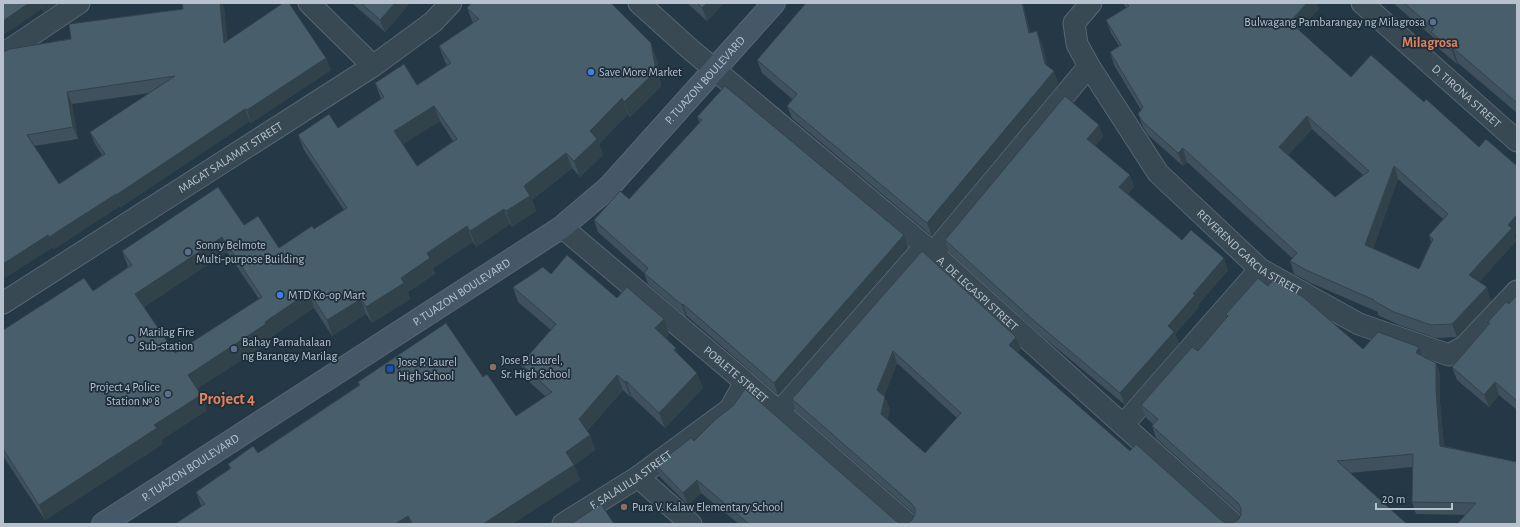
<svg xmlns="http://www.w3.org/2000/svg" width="1520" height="527" font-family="'Alegreya Sans',sans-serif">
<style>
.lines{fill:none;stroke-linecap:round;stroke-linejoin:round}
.minor-casing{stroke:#576672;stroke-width:23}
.secondary-casing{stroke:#576672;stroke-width:24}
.minor{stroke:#394954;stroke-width:21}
.secondary{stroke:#465868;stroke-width:22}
.wall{fill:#3e515c;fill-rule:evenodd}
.shaded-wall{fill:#32424b}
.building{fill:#485e6b;stroke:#32424b;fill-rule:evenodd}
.service-dot{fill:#5c6f8a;stroke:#1d2e3a;stroke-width:1.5}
.shop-dot{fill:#3f7fe0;stroke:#1d2e3a;stroke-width:1.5}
.education-dot{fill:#8d6e63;stroke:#1d2e3a;stroke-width:1.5}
.transit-dot{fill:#1a4fb4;stroke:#1d2e3a;stroke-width:1.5}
.labels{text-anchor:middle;stroke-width:3.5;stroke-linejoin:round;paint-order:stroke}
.poi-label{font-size:12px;fill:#b6c3ce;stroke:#1d2e3a;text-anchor:start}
.street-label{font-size:12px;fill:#b6c3ce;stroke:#1d2e3a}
.quarter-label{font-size:14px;font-weight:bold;fill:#e1815e;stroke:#1d2e3a}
.district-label{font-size:16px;font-weight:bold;fill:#e1815e;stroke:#1d2e3a}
</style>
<rect width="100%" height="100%" fill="#243845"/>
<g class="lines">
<g class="minor-casing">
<g id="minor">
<polyline points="309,3 373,66"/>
<path id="s1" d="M 639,3 L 690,49 L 925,246 L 1123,425 L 1234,524"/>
<path id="s2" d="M 1091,3 L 1074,23 L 1077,44 L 1089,66 L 1158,173 L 1260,269 L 1359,324 L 1449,355 L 1464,347 L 1517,291"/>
<path id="s3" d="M 1362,3 L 1517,141"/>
<polyline points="3,54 79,3"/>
<path id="s4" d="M 562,227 L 745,382 L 908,524"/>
<polyline points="933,253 1089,66"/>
<path id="s5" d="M 3,303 L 373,66 L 433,22 L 451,3"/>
<polyline points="779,412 925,246"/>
<polyline points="1123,425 1260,269"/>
<polyline points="638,477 691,524"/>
<path id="s6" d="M 563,524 L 638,477 L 730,409 L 745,382"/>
</g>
</g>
<g class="secondary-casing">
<g id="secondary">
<path id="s7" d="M 103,524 L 562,227 L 609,187 L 774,3"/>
</g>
</g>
<use href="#minor" class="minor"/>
<use href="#secondary" class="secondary"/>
</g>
<g class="wall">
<polygon points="3,3 57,3 44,12 42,9"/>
<polygon points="352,3 410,3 385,32"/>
<polygon points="687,3 724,3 707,21"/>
<polygon points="806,3 1023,3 1030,32 1042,43 1047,66 1054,71 1058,84 932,236 792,118 787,106 792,99 762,73 757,60"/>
<path d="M 1123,3 L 1316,3 L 1319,9 L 1299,30 L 1514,236 L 1516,241 L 1479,282 L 1491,301 L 1457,337 L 1436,338 L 1399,325 L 1378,315 L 1378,312 L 1311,283 L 1294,274 L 1290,261 L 1292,258 L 1187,162 L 1183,166 L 1148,135 L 1143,127 L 1138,114 L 1141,110 L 1114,65 L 1110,52 L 1119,46 L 1111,33 L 1106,20 L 1126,8 ZM 1312,129 L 1363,175 L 1335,197 L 1288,155 ZM 1398,179 L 1443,219 L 1429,235 L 1431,242 L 1419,269 L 1373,248 Z"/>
<polygon points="1393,3 1517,3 1517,113 1458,63 1457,64 1437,47 1434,38"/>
<path d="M 224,7 L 227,41 L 326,58 L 331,70 L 251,123 L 250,121 L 121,207 L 120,206 L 54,249 L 53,247 L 3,279 L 3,52 ZM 150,93 L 90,132 L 95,144 L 102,155 L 59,184 L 34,146 L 78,139 L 72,104 Z"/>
<path d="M 467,8 L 657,59 L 661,86 L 630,117 L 628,114 L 599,144 L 603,155 L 580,177 L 572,168 L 532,200 L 536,211 L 512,227 L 510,224 L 476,247 L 473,242 L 433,268 L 435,274 L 408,292 L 410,299 L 372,323 L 366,314 L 332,336 L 314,308 L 271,337 L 272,340 L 197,389 L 201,395 L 207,410 L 161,440 L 163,444 L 45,520 L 3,456 L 3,330 L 93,291 L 128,267 L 122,251 L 244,225 L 279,248 L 314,229 L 344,210 L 304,150 L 298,135 L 338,128 L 381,99 L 375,83 L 417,85 L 447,65 L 445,62 L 439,46 L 473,23 ZM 440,121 L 453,141 L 417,166 L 403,144 ZM 227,252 L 259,299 L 175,353 L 144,307 Z"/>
<polygon points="697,117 904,235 908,247 778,395 687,316 686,317 648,284 644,273 598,232 594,220 629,199 700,123"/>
<polygon points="1099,125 1103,137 1095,146 1134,186 1128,194 1182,240 1228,270 1198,305 1199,307 1175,334 1179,343 1125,405 1036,331 949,252 945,240"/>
<path d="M 922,251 L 1016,337 L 1021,349 L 1017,352 L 1130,451 L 1222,521 L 1227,523 L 1233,523 L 1238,520 L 1241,514 L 1156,438 L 1152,426 L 1153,424 L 1146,418 L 1141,405 L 1198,351 L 1227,317 L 1226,314 L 1268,286 L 1363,349 L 1423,357 L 1436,363 L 1440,375 L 1440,402 L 1444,446 L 1517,462 L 1466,515 L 1416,514 L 1412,502 L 1412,467 L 1350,473 L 1407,524 L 739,524 L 701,493 L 688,505 L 660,477 L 656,465 L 694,441 L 902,524 L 908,523 L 912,520 L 915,514 L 796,411 L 792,399 ZM 897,363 L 957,418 L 925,453 L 887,420 L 890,410 L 884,396 Z"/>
<polygon points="551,274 617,298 669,334 666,338 703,388 665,428 631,396 630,397 623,390 587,431 590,435 595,450 574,465 580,480 512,524 175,524 201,506 196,492 230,469 228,464 258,453 359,385 358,382 483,377 516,416 546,397 526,379 521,364 551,330 518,302 513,287"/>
<polygon points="1517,295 1517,410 1499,395 1489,407 1457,380 1452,367 1488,326 1487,323 1509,304"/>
</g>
<g class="shaded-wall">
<polygon points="29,3 40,3 42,9 3,35 3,21"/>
<polygon points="40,3 57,3 44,12"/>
<polygon points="220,3 222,3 224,7 229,55 224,43"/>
<polygon points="395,3 410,3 385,32 380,20"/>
<polygon points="707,3 724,3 707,21 702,8"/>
<polygon points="1022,3 1023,3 1034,45 1029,33"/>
<polygon points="1307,3 1316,3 1319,9 1295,35 1290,22"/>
<polygon points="1037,31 1042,43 1050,76 1054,71 1058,84 932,236 927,223 1045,64"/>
<polygon points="651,43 657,59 661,86 630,117 624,102"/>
<polygon points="1453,48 1458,63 1457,64 1451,50"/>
<polygon points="326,58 331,70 251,123 247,110"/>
<polygon points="67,92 72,104 78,139 73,127"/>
<polygon points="622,98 628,114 599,144 603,155 580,177 574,161 590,131"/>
<polygon points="434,106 440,121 399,147 394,131"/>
<polygon points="245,109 250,121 121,207 116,195"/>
<polygon points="1307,116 1312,129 1284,160 1279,147"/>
<polygon points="1099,125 1103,137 1091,150 1087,139"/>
<polygon points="1183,148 1187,162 1183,166 1178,153"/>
<polygon points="566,153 572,168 532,200 536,211 512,227 506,211 524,186"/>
<polygon points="1394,166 1398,179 1370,258 1365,245"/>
<polygon points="1130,175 1134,186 1124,198 1119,187"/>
<polygon points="116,194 120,206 54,249 49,237"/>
<polygon points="504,209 510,224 476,247 470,231"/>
<polygon points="1517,215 1517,233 1514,236 1516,241 1474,288 1469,275 1508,225"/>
<polygon points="467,226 473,242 433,268 435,274 408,292 410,299 372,323 366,307 401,278 427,253"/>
<polygon points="48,235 53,247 3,279 3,264"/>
<polygon points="904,235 908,247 778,395 774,383"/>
<polygon points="222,237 227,252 141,309 135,294"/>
<polygon points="1224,258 1228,270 1198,305 1199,307 1175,334 1179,343 1125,405 1120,393 1168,326 1193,294"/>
<polygon points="1487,287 1491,301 1457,337 1452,324"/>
<polygon points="309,292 314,308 271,337 272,340 194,391 188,375"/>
<polygon points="361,299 366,314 332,336 327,320"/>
<polygon points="683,304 687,316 686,317 682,305"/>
<polygon points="664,319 669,334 661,343 655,328"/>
<polygon points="1016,337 1021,349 1013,357 1009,345"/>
<polygon points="1419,347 1423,359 1416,353"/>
<polygon points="676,348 681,363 674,350"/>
<polygon points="893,351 897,363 881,402 877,390"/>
<polygon points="1436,363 1440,375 1440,402 1445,458 1440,446 1436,390"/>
<polygon points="697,373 703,388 665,428 659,413"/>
<polygon points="617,375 623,390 584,434 579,419"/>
<polygon points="626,381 631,396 630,397 625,382"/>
<polygon points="1495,382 1499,395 1489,407 1484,395"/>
<polygon points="201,395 207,410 161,440 163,444 45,520 39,505 154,425"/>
<polygon points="885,397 890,410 886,426 881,414"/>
<polygon points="590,435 595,450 571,467 566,452"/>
<polygon points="574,465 580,480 512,524 483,524"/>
<polygon points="697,480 701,493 688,505 683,493"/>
<polygon points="408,516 411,524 395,524"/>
</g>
<g class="building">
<polygon points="3,3 29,3 3,21"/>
<path d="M 182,3 L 220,3 L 224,43 L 283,3 L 289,3 L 326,58 L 247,110 L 245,109 L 116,195 L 116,194 L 49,237 L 48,235 L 3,264 L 3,52 L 10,49 L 71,39 L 69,24 L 183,9 ZM 175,76 L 90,132 L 105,154 L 59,184 L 27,135 L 73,127 L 67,92 Z"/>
<polygon points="361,3 395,3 380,20"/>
<path d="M 471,3 L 611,3 L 651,43 L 656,71 L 624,102 L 622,98 L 590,131 L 597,139 L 574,161 L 566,153 L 524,186 L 530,196 L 506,211 L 504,209 L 470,231 L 467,226 L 427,253 L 430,258 L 401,278 L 404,283 L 366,307 L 361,299 L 327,320 L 309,292 L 265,322 L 266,324 L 188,375 L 201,395 L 154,425 L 157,428 L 39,505 L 3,449 L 3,330 L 84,278 L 93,291 L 132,265 L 122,251 L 218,187 L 244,225 L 258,216 L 279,248 L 312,226 L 314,229 L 347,208 L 298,135 L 329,114 L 338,128 L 384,97 L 375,83 L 404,64 L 417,85 L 451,63 L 439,46 L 479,19 L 467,8 ZM 434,106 L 457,139 L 417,166 L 394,131 ZM 222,237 L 262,297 L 175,353 L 135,294 Z"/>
<polygon points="697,3 707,3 702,8"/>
<polygon points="806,3 1022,3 1029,33 1037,31 1045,64 1054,71 927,223 787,106 797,94 757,60"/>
<path d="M 1126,3 L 1307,3 L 1290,22 L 1351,77 L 1371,55 L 1424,102 L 1426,99 L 1479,147 L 1486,139 L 1517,166 L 1517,215 L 1508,225 L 1512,228 L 1469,275 L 1487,287 L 1452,324 L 1431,325 L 1394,312 L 1374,301 L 1374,300 L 1306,270 L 1290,261 L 1297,253 L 1183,148 L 1178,153 L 1143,122 L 1138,114 L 1143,107 L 1110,52 L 1121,45 L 1106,20 L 1129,6 ZM 1307,116 L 1369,171 L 1335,197 L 1279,147 ZM 1394,166 L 1448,214 L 1429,235 L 1433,239 L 1419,269 L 1365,245 Z"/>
<polygon points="1404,3 1517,3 1517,103 1453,48 1451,50 1431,32 1434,29"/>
<polygon points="725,86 904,235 774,383 683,304 682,305 644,273 648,268 594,220 620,191 629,199 702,120 697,117"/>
<polygon points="1065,96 1099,125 1087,139 1130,175 1119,187 1182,240 1191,230 1224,258 1193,294 1195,295 1168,326 1174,332 1120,393 1032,319 945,240"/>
<path d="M 922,251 L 1016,337 L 1009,345 L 1130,451 L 1136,444 L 1222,521 L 1227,523 L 1233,523 L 1238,520 L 1241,515 L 1241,508 L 1238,503 L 1152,426 L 1158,419 L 1141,405 L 1192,347 L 1198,351 L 1228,316 L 1226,314 L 1258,278 L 1268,286 L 1273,280 L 1303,297 L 1363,349 L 1378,332 L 1419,347 L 1416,353 L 1436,363 L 1436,390 L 1440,446 L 1517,462 L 1517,524 L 1457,524 L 1476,503 L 1412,502 L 1413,454 L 1337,461 L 1407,524 L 749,524 L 697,480 L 683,493 L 656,465 L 691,438 L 694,441 L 716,419 L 733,406 L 745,389 L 896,521 L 902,524 L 908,523 L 912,520 L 915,514 L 915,508 L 911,503 L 792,399 ZM 893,351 L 961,413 L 925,453 L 881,414 L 885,397 L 877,390 Z"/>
<polygon points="567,255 617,298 627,287 664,319 655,328 676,348 674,350 697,373 659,413 626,381 625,382 617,375 579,419 590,435 566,452 574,465 483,524 413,524 408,516 395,524 175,524 205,504 196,492 231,468 228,464 253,446 258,453 360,385 358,382 446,323 483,377 487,374 516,416 552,392 521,364 556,324 513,287 543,267 551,274"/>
<polygon points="1517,295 1517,401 1495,382 1484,395 1452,367 1490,323 1487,323 1506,302 1509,304"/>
<polygon points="601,504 614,524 571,524"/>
</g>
<g class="service-dot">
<circle cx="1433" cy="22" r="4"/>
<circle cx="188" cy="252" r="4"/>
<circle cx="131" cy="339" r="4"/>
<circle cx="234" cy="349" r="4"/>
<circle cx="168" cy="394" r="4"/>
</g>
<g class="shop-dot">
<circle cx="591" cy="72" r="4"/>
<circle cx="280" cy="295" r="4"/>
</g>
<g class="education-dot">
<circle cx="493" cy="367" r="4"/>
<circle cx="624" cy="507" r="4"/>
</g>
<rect class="transit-dot" x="386" y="365" width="8" height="8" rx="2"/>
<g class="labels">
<g class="poi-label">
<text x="1425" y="26" text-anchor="end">Bulwagang Pambarangay ng Milagrosa</text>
<text x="599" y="76">Save More Market</text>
<text x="196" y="249">Sonny Belmote<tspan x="196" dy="14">Multi-purpose Building</tspan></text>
<text x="288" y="299">MTD Ko-op Mart</text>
<text x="139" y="336">Marilag Fire<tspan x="139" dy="14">Sub-station</tspan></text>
<text x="242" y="346">Bahay Pamahalaan<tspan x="242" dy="14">ng Barangay Marilag</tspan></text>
<text x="501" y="364">Jose P. Laurel,<tspan x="501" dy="14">Sr. High School</tspan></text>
<text x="398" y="366">Jose P. Laurel<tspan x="398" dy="14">High School</tspan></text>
<text x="160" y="391" text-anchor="end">Project 4 Police<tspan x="160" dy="14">Station № 8</tspan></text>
<text x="632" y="511">Pura V. Kalaw Elementary School</text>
</g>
<g class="street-label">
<text dy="4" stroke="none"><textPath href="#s7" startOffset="752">P. TUAZON BOULEVARD</textPath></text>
<text dy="4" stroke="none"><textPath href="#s3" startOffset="140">D. TIRONA STREET</textPath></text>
<text dy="4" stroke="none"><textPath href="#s5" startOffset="270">MAGAT SALAMAT STREET</textPath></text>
<text dy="4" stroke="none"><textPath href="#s2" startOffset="321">REVEREND GARCIA STREET</textPath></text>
<text dy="4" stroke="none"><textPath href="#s7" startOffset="427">P. TUAZON BOULEVARD</textPath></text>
<text dy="4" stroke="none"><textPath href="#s1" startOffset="446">A. DE LEGASPI STREET</textPath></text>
<text dy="4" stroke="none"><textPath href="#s4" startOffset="228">POBLETE STREET</textPath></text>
<text dy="4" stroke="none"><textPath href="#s7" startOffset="104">P. TUAZON BOULEVARD</textPath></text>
<text dy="4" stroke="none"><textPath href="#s6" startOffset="81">F. SALALILLA STREET</textPath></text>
</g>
<g class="quarter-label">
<text x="1430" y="47">Milagrosa</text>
</g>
<g class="district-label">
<text x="227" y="404">Project 4</text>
</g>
</g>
<rect width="1520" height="527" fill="none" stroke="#b6c3ce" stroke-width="8"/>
<path d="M1376 503v6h76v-6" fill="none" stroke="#b6c3ce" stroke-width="2"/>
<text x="1382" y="503" font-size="12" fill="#b6c3ce" stroke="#1d2e3a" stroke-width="3" paint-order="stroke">20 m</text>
</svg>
